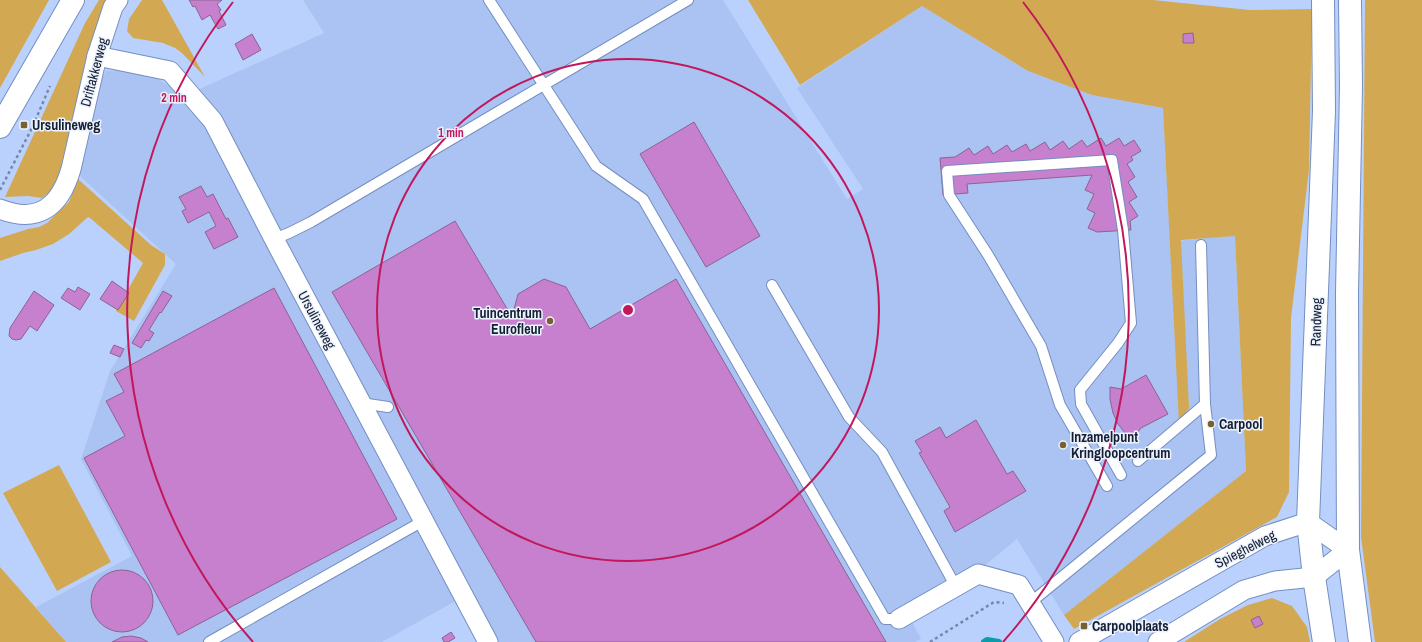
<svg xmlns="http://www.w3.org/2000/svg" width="1422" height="642" font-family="'Archivo Narrow',sans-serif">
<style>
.built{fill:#aac3f3}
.green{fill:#d2a952}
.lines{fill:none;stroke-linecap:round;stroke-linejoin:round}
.stream{stroke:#0a9cab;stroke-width:6}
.building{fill:#c680cd;stroke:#8c6390}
.lane-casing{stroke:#748ec1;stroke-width:12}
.street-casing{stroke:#748ec1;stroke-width:21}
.secondary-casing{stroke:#748ec1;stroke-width:24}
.path{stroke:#7687a9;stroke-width:2.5;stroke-dasharray:3 3;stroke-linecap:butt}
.lane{stroke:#fff;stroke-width:10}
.street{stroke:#fff;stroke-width:19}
.secondary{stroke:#fff;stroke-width:22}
.ring{fill:none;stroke:#c2185b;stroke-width:2}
.poi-dot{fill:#786131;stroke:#ecf2fd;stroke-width:1.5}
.labels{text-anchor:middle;stroke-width:3;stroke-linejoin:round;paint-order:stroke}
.street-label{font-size:14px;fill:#151f33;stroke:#ecf2fd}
.poi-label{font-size:14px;font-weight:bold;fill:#151f33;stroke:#ecf2fd;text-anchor:start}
.centre{fill:#c2185b;stroke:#ecf2fd;stroke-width:2}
.ring-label{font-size:12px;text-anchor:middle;font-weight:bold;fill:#c2185b;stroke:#ecf2fd;stroke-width:3;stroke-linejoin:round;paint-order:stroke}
</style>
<rect width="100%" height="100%" fill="#bbd1fd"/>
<polygon class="built" points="303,0 723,0 847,199 863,189 797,88 922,6 1028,71 1092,95 1163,108 1170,242 1235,235 1246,471 1064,615 1017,539 983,567 906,610 921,639 915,642 497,642 470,593 382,642 66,642 36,607 132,556 81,459 110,371 176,264 80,176 97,84 106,71 142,70 186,95 324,33"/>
<g class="green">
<polygon points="0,0 49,0 0,88"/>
<polygon points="99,0 112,0 62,174 51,191 42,198 28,196 5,197 85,23"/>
<polygon points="142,0 162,0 205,77 182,53 175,48 163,43 133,38 127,31 129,19"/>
<polygon points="748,0 1153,0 1250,10 1312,9 1309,170 1291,318 1289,492 1277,517 1074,629 1064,615 1246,471 1235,236 1181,240 1189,408 1179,423 1163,108 1092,95 1028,71 922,6 800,85"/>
<polygon points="1365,0 1422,0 1422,642 1375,642 1361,537"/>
<polygon points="78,179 151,245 165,254 165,265 134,321 116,311 143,263 90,218 88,217 69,234 53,244 36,250 23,253 0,261 0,238 28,229 39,227 47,223 69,202"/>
<polygon points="59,465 111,562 57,591 3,493"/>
<polygon points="0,567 66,642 0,642"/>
<polygon points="1272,598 1292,606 1307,627 1310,642 1184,642 1220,619 1248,605"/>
</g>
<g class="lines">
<polyline class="stream" points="984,642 987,640 999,642"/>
</g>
<g class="building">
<polygon points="189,0 222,0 217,4 221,10 219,11 226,25 218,29 210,15 202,20 195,6 193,7"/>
<polygon points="1193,33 1194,43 1183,43 1183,34"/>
<polygon points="252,34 261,50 243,60 235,44"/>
<polygon points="694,122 760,236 706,267 640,154"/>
<polygon points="1101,138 1106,146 1119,138 1124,146 1134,140 1141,151 1131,157 1133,160 1127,164 1135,177 1128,182 1137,197 1129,202 1138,216 1130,221 1131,230 1097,232 1088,228 1095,213 1087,209 1094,194 1085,190 1092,175 967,184 968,193 943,195 940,158 955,157 969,148 974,155 988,146 993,154 1007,145 1012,152 1026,144 1030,151 1045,142 1050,150 1063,141 1069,149 1082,140 1087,147"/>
<polygon points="201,186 207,197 213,194 226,219 228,218 238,237 214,249 205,232 216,226 209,212 188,223 182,211 186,209 179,197"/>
<polygon points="455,221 512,317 518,294 544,279 566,287 590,329 676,279 886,642 536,642 332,292"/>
<polygon points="112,281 129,293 118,310 100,299"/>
<polygon points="78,287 90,294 80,310 61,298 68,288 75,292"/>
<polygon points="274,288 397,519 178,635 84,458 125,436 106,401 124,392 114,374"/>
<polygon points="34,291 54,305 37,331 30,326 21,339 16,340 12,339 9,336 10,328"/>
<polygon points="163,291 172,296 161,313 160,312 149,330 154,333 149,341 146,340 141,348 132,343"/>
<polygon points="114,345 124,349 120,357 110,353"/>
<polygon points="1146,375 1168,414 1141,428 1137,433 1136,431 1129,438 1118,424 1113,413 1110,399 1110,387 1121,389"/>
<polygon points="976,420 1007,474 1013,471 1026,491 955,532 944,511 950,507 919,453 922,452 915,441 940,427 946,438"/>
<circle cx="122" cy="601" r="31"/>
<polygon points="1259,616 1263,624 1255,628 1251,620"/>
<polygon points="451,632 455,638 448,642 444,642 442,638"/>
<polygon points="131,636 141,638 148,642 112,642 122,637"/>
</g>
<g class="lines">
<g class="lane-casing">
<g id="lane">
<polyline points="489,0 596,166 643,199 885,619 899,619"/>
<polyline points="274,239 289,233 311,222 688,0"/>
<polyline points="772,285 849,417 882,452 956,587"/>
<polyline points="361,403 388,407"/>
<polyline points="1138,461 1205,404 1201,245"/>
<polyline points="1107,486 1060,405 1041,346 988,255 949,195 947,171 1112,160 1123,230 1131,323 1118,343 1080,390 1081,404 1121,475"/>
<polyline points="1030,603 1211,455 1205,404"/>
<polyline points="209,642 423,521"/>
</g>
</g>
<g class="street-casing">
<g id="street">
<polyline points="97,56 170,71 213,121 274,239 488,642"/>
<path d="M 0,209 C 38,224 60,207 71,169 L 97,56 L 113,7 L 118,0"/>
<polyline points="899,619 978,574 1019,585 1054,642"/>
<polyline points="1079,642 1265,536 1308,522 1348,550 1314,577 1275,581 1244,590 1158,642"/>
</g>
</g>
<g class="secondary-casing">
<g id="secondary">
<polyline points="1323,0 1324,111 1308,522 1314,577 1324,642"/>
<polyline points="1350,0 1351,86 1347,293 1348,550 1360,642"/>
<polyline points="0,127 73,0"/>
</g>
</g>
<g class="path">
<polyline points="0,190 32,128 50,86"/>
<polyline points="930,642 994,602 1004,603"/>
</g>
<use href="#lane" class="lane"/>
<use href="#street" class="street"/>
<use href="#secondary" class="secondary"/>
</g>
<g class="ring">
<circle cx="628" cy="310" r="251"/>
<path d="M253 642A501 501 0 0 1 233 2M1023 2A501 501 0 0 1 1003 642"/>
</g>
<g class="poi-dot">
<rect x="20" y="121" width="8" height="8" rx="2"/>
<circle cx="550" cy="321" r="4"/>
<circle cx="1211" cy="424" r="4"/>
<circle cx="1063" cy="445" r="4"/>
<rect x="1080" y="622" width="8" height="8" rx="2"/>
</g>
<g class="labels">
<g class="street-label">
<text transform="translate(94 72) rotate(-75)" y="5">Driftakkerweg</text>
<text transform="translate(317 320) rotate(62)" y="5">Ursulineweg</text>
<text transform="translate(1316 322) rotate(-88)" y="5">Randweg</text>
<text transform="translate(1245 549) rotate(-27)" y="5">Spieghelweg</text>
</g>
<g class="poi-label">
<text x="32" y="130">Ursulineweg</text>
<text x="542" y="318" text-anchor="end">Tuincentrum<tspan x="542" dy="16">Eurofleur</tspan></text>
<text x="1219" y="429">Carpool</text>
<text x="1071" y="442">Inzamelpunt<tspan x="1071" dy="16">Kringloopcentrum</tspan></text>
<text x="1092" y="631">Carpoolplaats</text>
</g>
</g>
<circle cx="628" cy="310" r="6" class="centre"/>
<g class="ring-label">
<text x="174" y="102">2 min</text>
<text x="451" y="137">1 min</text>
</g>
</svg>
